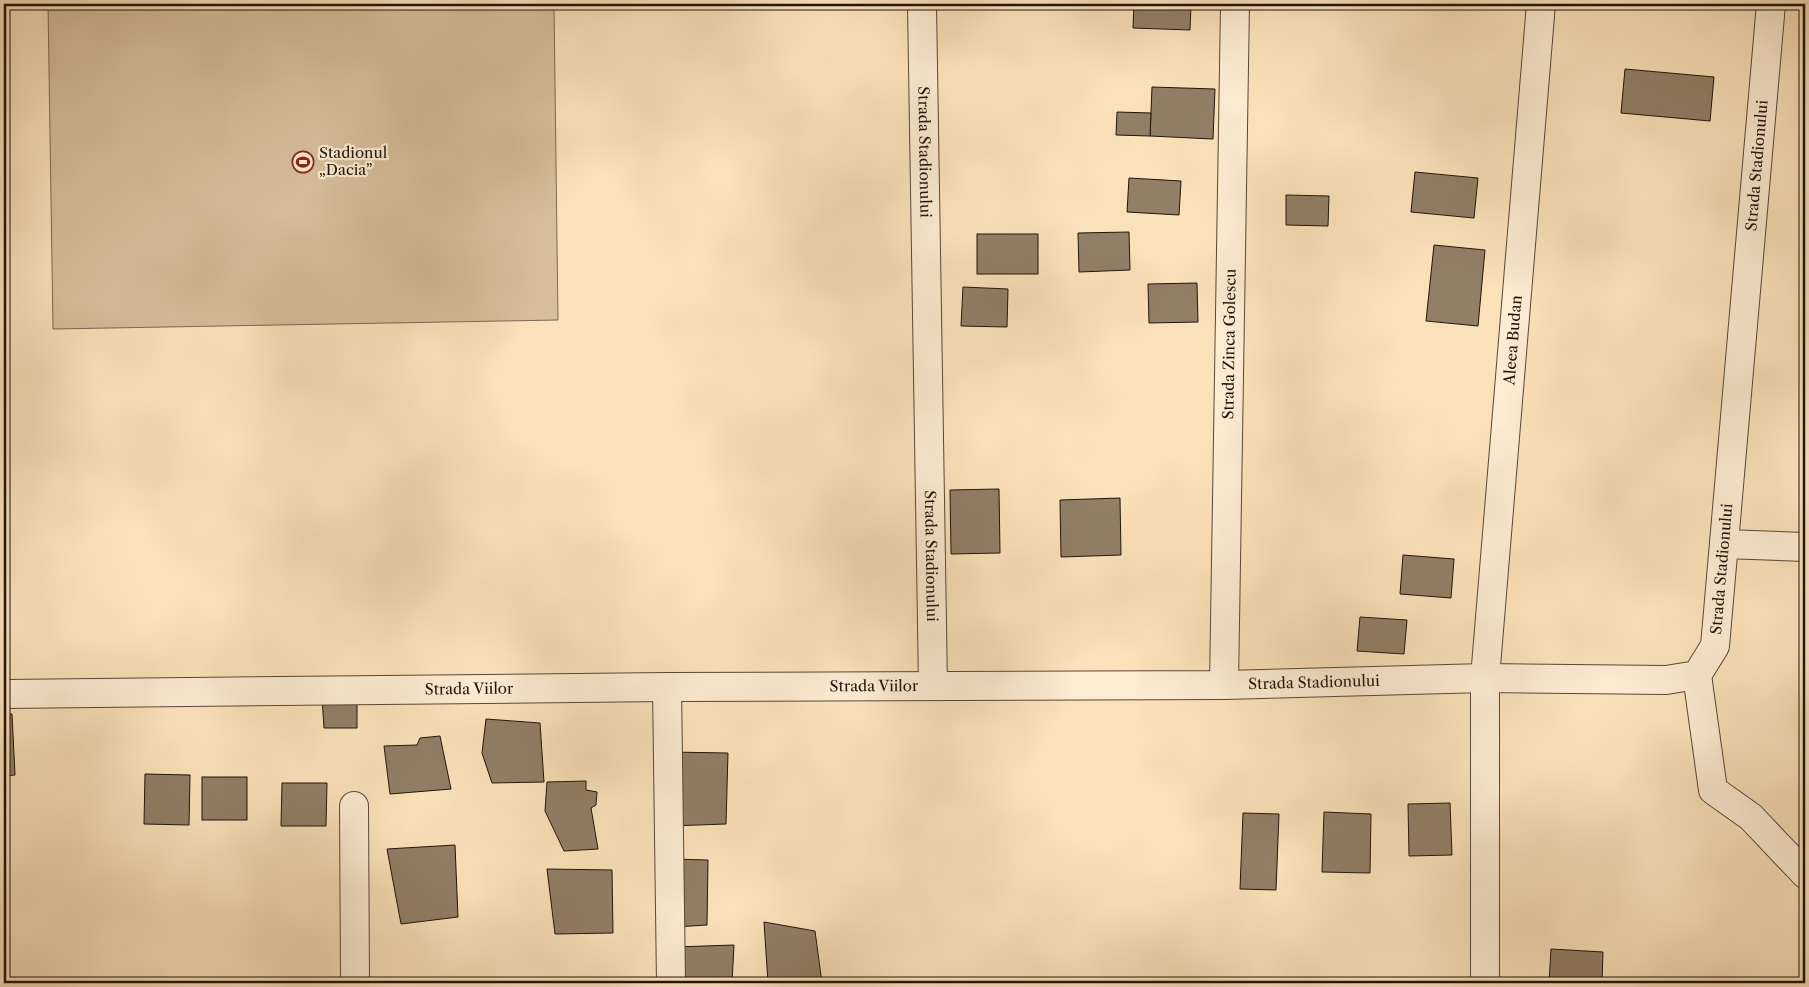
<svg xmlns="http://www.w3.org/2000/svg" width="1809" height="987" font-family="'Libre Caslon Text',serif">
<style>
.green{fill:#d6be9c;stroke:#7a6a54}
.building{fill:#917f66;stroke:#1f150b}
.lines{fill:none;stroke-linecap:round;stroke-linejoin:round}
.street-casing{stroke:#564837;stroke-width:30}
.street{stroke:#fcecd2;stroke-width:28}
.labels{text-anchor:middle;stroke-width:4.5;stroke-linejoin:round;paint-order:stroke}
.street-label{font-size:15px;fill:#1f150b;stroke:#fcecd2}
.poi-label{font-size:15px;fill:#1f150b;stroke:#fcecd2;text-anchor:start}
</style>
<rect width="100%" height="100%" fill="#fbe1ba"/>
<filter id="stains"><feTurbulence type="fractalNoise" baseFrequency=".004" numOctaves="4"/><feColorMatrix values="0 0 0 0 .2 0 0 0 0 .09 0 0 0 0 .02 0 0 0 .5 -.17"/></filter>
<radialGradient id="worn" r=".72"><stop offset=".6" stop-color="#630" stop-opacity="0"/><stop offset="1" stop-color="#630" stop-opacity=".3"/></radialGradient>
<polygon class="green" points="48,4 554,4 558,320 53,329"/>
<g class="building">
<polygon points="1134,4 1191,4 1190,30 1133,28"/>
<polygon points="1625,69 1714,77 1710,121 1621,113"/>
<polygon points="1152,87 1215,89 1213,139 1150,136"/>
<polygon points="1117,112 1151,113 1150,136 1116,135"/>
<polygon points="1415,172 1478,178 1474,218 1411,212"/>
<polygon points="1129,178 1181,181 1179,215 1127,212"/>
<polygon points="1286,195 1329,196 1328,226 1286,225"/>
<polygon points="1129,232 1130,270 1079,272 1078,233"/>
<rect x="977" y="234" width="61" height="40"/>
<polygon points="1434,245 1485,250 1478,326 1426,321"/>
<polygon points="1197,283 1198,322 1149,323 1148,284"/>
<polygon points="963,287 1008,289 1007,327 961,326"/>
<polygon points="999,489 1000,553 951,554 950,490"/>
<polygon points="1120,498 1121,555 1061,557 1060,500"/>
<polygon points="1403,555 1454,559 1451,598 1400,594"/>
<polygon points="1360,617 1407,620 1404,654 1357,651"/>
<polygon points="322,697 357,697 357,728 324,728"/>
<polygon points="4,714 12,714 15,775 4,776"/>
<polygon points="486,719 540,723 544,782 492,783 482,753"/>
<polygon points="440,736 451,789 390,794 384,746 417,745 420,738"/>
<polygon points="668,752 728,753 726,824 669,826"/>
<polygon points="145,774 190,775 189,825 144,824"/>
<rect x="202" y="777" width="45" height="43"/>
<polygon points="586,781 586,790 597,792 596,805 591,808 598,849 564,851 545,811 547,782"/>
<polygon points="282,783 327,783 326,826 281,826"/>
<polygon points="1450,803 1452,855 1409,856 1408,804"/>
<polygon points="1324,812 1371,814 1370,873 1322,872"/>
<polygon points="1243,813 1279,814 1276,890 1240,889"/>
<polygon points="455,845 458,917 401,924 387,849"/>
<polygon points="669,859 708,860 707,925 675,927"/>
<polygon points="547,869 612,870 613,933 555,934"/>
<polygon points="764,922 815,931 822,983 768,983"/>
<polygon points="734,945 732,983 678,983 675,947"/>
<polygon points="1551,949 1603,952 1602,983 1549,983"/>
</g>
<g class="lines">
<g class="street-casing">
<g id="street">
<path id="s1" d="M 922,4 L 933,686"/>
<polyline points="1724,544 1805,547"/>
<polyline points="1697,675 1713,790 1751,817 1805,874"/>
<path id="s2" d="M 1224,685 L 1235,4"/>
<polyline points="667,687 671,983"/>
<path id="s3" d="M 4,694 L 667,687 L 1224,685 L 1485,678 L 1666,680 L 1697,675 L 1715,646 L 1771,4"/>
<polyline points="354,806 355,983"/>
<path id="s4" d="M 1485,983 L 1485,678 L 1541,4"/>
</g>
</g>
<use href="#street" class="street"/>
</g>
<defs>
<g id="stadium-ring" transform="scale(1.125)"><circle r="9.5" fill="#fcecd2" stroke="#8f2418" stroke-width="1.5"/><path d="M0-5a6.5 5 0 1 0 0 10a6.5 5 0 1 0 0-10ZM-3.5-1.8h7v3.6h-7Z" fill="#8f2418"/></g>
</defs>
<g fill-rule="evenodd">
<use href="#stadium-ring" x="303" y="162"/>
</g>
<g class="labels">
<g class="street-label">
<text dy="5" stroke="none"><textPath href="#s1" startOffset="148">Strada Stadionului</textPath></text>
<text dy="5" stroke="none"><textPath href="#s3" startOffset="2210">Strada Stadionului</textPath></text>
<text dy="5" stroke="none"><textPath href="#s4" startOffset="644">Aleea Budan</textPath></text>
<text dy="5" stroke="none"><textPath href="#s2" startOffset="341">Strada Zinca Golescu</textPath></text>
<text dy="5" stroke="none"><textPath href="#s1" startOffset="552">Strada Stadionului</textPath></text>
<text dy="5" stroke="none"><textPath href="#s3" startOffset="1805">Strada Stadionului</textPath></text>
<text dy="5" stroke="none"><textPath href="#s3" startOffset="1310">Strada Stadionului</textPath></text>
<text dy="5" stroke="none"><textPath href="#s3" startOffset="870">Strada Viilor</textPath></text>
<text dy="5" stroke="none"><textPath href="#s3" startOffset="465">Strada Viilor</textPath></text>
</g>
<g class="poi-label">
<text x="319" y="158">Stadionul<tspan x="319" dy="17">„Dacia”</tspan></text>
</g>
</g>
<rect width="1809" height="987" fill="none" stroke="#fbe1ba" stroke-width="20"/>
<rect x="5" y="5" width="1799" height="977" fill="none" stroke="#1f150b" stroke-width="2.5"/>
<rect x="10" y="10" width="1789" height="967" fill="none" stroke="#1f150b"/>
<rect width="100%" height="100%" filter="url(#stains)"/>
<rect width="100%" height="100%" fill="url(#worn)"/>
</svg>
